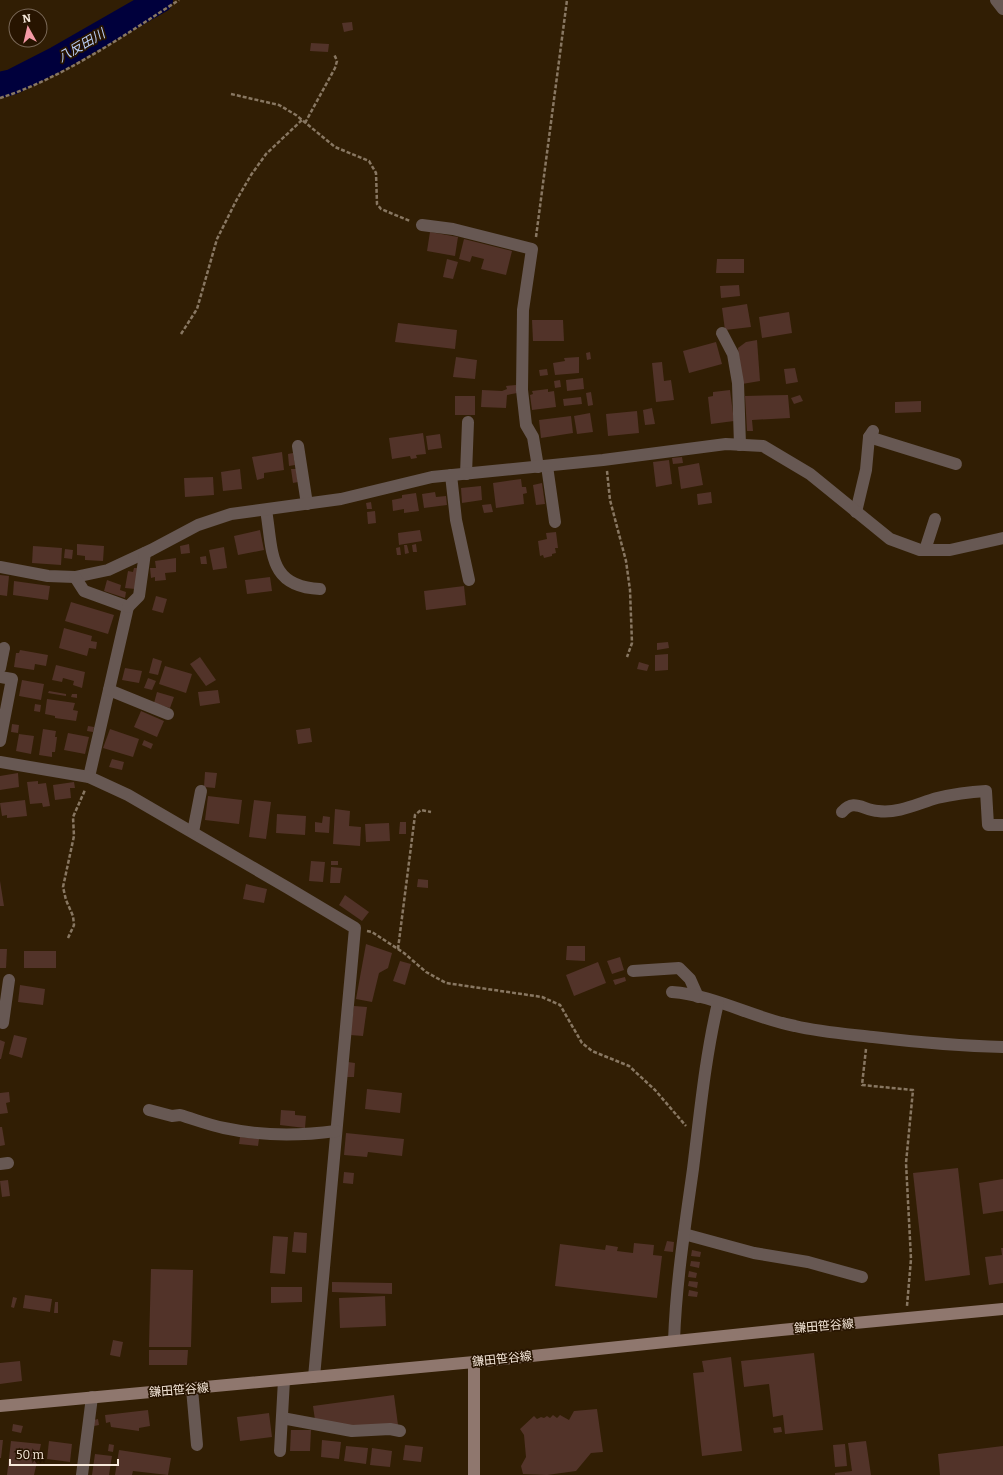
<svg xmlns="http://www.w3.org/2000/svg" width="1003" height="1475" font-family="Bitter,'Noto Sans JP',serif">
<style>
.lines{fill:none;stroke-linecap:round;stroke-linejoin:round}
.river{stroke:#00003c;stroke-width:26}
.building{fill:#523329}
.path{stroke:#887762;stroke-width:2.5;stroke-dasharray:4 2;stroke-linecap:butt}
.street{stroke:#675853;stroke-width:12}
.secondary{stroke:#8f776e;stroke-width:12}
.labels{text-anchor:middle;stroke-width:3.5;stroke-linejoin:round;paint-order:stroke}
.street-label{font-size:12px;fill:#f7e9db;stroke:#271400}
.water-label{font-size:13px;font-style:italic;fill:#bacef5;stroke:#271400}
</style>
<rect width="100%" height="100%" fill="#311e04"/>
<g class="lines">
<polyline class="river" points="0,85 12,82 57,59 160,0"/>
</g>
<g class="building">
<polygon points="352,22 353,30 344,32 342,23"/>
<polygon points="311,43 329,44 328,52 310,51"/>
<polygon points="430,232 458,237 455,256 427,251"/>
<polygon points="464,239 512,251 506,275 481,269 484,259 472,256 470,262 459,259"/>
<polygon points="447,259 458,262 453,279 443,277"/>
<polygon points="717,259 744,259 744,273 716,273"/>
<polygon points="739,285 740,296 721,298 720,286"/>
<polygon points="747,304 751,327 725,330 722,308"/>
<polygon points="789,312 792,333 762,338 759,317"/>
<polygon points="532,320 563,320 564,341 533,341"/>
<polygon points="398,323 457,330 455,349 395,342"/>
<polygon points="757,340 760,381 742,384 738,348 746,342"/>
<polygon points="716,342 722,364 689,373 683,351"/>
<polygon points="590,352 591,359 587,360 586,353"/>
<polygon points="456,357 477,360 475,379 453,377"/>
<polygon points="579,357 579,373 555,375 553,363 565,361 564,358"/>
<polygon points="662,362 664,381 671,380 674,400 656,402 652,363"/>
<polygon points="795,368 798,382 786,384 784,369"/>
<polygon points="547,369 548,375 540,376 539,370"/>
<polygon points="583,378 584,389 567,391 566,380"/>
<polygon points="560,380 561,387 555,388 554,381"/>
<polygon points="516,385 517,393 507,395 506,408 481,407 482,390 502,391 507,389 506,386"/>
<polygon points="548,389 548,392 554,391 556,407 532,410 530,395 533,394 532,391"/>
<polygon points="730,390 734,421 711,424 708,397 713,396 713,392"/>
<polygon points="591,392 593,405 588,406 586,393"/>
<polygon points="788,395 790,418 752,420 753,431 747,431 745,396"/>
<polygon points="800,395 803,401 794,404 791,398"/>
<rect x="455" y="396" width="20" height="19"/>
<polygon points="581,397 582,404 564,406 563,399"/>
<polygon points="921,401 921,412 895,413 895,402"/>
<polygon points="652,408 655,424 645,425 643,410"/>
<polygon points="637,411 639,433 608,436 606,414"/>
<polygon points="590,413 593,432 577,434 574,416"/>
<polygon points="571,416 573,433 541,438 539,420"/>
<polygon points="423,433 426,454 416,455 417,458 411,459 410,456 392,459 389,438"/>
<polygon points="440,434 442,448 428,450 426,436"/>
<polygon points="282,452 284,470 264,473 264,478 257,480 252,457"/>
<polygon points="293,453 295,465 289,466 288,454"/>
<polygon points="682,457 683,463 673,464 672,458"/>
<polygon points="669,460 672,484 656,487 653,462"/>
<polygon points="699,463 703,485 681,489 678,467"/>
<polygon points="240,469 242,489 223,491 221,472"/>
<polygon points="291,469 296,469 298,482 293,483"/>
<polygon points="213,477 214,495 185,497 184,478"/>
<polygon points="521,479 522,487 526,487 527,493 523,494 524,504 496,508 493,483"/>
<polygon points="542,483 545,504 536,505 533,485"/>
<polygon points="481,486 482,500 462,503 461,488"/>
<polygon points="435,492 436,497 446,496 447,505 424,508 422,494"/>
<polygon points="711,492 712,503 698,505 697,494"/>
<polygon points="416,493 419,511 404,513 404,509 393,511 392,500 402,498 402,495"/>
<polygon points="371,502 372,509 367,509 366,503"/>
<polygon points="491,504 493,512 484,513 482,505"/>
<polygon points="375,511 376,523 368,524 367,512"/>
<polygon points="260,530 264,550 238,555 234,536"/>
<polygon points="420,530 422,541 399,545 398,533"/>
<polygon points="556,532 558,548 555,548 556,553 552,554 552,556 544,558 543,555 540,556 538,541 547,539 546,533"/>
<polygon points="77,544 104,546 103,561 85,560 85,556 77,555"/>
<polygon points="189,544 190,553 181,554 180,546"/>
<polygon points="416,544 417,552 413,552 412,545"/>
<polygon points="404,545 407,545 409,553 405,554"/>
<polygon points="33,546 62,548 61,565 32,563"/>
<polygon points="224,547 227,568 213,570 209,550"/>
<polygon points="400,547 401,555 397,555 396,548"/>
<polygon points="65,549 73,550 72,559 64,558"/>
<polygon points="206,556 207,564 201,564 200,557"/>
<polygon points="176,558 176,572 165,573 166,580 155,581 155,577 151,578 150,568 156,568 155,561"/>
<polygon points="134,568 139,568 135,589 125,588 128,571 133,572"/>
<polygon points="0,575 9,576 7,596 0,595"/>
<polygon points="270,577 272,591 247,594 245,580"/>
<polygon points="107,580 121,585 120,590 126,592 125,598 104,591"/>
<polygon points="14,581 50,586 48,600 13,595"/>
<polygon points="464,586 466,605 426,610 424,591"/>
<polygon points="156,596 167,599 163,613 152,610"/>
<polygon points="71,602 114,615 108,634 65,621"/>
<polygon points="64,628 92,636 91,641 97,642 96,649 89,648 87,656 59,648"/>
<polygon points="668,642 669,648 657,650 657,643"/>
<polygon points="20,650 48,655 46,666 35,664 34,670 14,667 16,653 19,653"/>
<polygon points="668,654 668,670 655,671 655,655"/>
<polygon points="200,657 216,680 206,686 190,664"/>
<polygon points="153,658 162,661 158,675 149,673"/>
<polygon points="639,662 649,665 647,671 637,669"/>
<polygon points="56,665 85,672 82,688 73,685 74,681 63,678 62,682 52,680"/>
<polygon points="165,666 192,674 186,693 159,684"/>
<polygon points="125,668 142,671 139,683 122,680"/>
<polygon points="148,678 156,681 152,690 144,688"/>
<polygon points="22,680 44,684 41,700 19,696"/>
<polygon points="218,690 220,703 200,706 198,692"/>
<polygon points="49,691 66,694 66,696 48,693"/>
<polygon points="157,692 174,697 170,708 154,703"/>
<polygon points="72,694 77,694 77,698 71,697"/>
<polygon points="47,699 75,703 73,710 78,711 76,721 55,718 55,716 45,714"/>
<polygon points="35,704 41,705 40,712 34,711"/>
<polygon points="141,711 164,721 157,737 134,727"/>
<polygon points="12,724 19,725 18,733 11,732"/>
<polygon points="88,726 94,727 93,732 87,731"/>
<polygon points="310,728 312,742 298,744 296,730"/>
<polygon points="43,729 56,731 55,737 57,737 55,752 52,752 52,757 39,755"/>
<polygon points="110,729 139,739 133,757 103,748"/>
<polygon points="68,733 89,737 85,754 64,750"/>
<polygon points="19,734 34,736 31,754 16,751"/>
<polygon points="144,740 153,744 151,749 142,745"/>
<polygon points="112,759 124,762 122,770 109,767"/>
<polygon points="205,772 217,773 215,788 204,787"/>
<polygon points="18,773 19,787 0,790 0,776"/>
<polygon points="38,781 38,784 46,783 50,806 43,807 42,803 30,804 27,782"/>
<polygon points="74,782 75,788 70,788 71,798 55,800 53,785"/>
<polygon points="208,796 242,800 239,824 205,820"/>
<polygon points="25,800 27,816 7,818 7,815 2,816 0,803"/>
<polygon points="254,800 271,802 266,839 249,837"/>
<polygon points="335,809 350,811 349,826 361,827 360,846 333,844"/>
<polygon points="277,814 306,816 305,835 276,833"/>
<polygon points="323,816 330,817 329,833 315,832 315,822 322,823"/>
<polygon points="400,822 406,822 406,834 399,834"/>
<polygon points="389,823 390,841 366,842 365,824"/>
<polygon points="311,861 325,862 323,882 309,881"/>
<rect x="331" y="861" width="7" height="4"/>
<polygon points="331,867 342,868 340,883 330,883"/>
<polygon points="418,879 428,880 428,888 417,887"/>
<polygon points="0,881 4,906 0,906"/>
<polygon points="246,884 267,889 264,903 243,899"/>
<polygon points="345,895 369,912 362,921 339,905"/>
<polygon points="366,944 392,953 388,968 379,973 372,1002 356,999"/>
<polygon points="567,946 585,946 585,961 566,960"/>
<polygon points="0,949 7,949 6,968 0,968"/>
<rect x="24" y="951" width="32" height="17"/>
<polygon points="620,957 624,970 612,974 607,961"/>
<polygon points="400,961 411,964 405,985 393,981"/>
<polygon points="598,962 606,983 574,996 566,975"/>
<polygon points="625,977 626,981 615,985 613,980"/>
<polygon points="20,985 45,989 43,1005 18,1002"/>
<polygon points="354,1006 367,1007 363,1036 350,1035"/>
<polygon points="14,1035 27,1038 22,1058 9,1054"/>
<polygon points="0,1040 5,1042 1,1059 0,1059"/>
<polygon points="348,1062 355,1063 354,1077 347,1077"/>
<polygon points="367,1089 402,1093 400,1113 365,1109"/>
<polygon points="9,1092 10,1102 6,1103 8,1113 0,1114 0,1093"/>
<polygon points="281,1110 295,1111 295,1115 306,1116 305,1128 280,1125"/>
<polygon points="0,1127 2,1127 5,1145 0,1146"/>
<polygon points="346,1133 404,1139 402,1156 368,1152 367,1157 344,1155"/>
<polygon points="240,1137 259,1139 258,1146 239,1144"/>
<polygon points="958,1168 970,1275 925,1281 913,1173"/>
<polygon points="344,1172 354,1173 353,1184 343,1183"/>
<polygon points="1003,1179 1003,1211 983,1214 979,1183"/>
<polygon points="8,1180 10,1196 2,1197 0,1181"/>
<polygon points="294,1232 307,1233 306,1253 292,1252"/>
<polygon points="273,1236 288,1237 285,1274 270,1273"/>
<polygon points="667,1241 674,1242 673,1252 664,1251"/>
<polygon points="634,1243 654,1245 653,1255 662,1256 657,1298 555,1286 560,1244 605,1250 606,1245 618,1247 617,1251 633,1253"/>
<polygon points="1001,1248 1003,1248 1003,1283 989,1285 985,1257 1002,1255"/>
<polygon points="692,1250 701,1252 700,1257 691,1256"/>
<polygon points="691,1261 700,1262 699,1268 690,1266"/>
<polygon points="151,1269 193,1270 191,1347 149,1347"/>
<polygon points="689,1271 697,1273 696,1278 688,1277"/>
<polygon points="689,1281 698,1282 697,1288 688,1286"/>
<polygon points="332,1282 392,1283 392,1294 332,1292"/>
<polygon points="271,1287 302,1287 302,1302 271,1303"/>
<polygon points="689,1290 698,1292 697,1297 688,1296"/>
<polygon points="25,1295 52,1299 50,1312 23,1308"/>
<polygon points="385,1296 386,1326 340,1328 339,1298"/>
<polygon points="13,1297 17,1298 14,1308 11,1307"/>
<polygon points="55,1302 58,1302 58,1313 54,1313"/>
<polygon points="113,1340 123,1342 120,1357 110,1355"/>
<polygon points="149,1350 188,1350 187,1365 149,1365"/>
<polygon points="814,1353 823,1430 785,1434 783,1415 773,1417 769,1384 744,1387 741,1361"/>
<polygon points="731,1357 742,1451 702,1456 693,1373 704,1372 702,1361"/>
<polygon points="20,1361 22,1381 0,1384 0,1363"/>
<polygon points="394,1395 398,1425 357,1430 315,1420 313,1406"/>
<polygon points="597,1409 603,1452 591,1453 576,1471 547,1475 523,1474 521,1466 526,1457 524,1435 520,1429 534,1416 537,1419 541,1417 544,1418 547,1416 550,1418 553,1415 557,1418 560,1415 569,1420 574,1411"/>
<polygon points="148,1410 150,1426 139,1428 139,1431 111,1427 110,1422 106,1423 105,1415"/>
<polygon points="269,1413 272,1437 240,1441 237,1417"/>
<polygon points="98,1419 99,1425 94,1426 94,1420"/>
<polygon points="13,1424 23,1426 21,1433 12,1431"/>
<polygon points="781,1427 782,1432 774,1433 773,1428"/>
<polygon points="291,1430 311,1430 310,1451 290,1451"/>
<polygon points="0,1440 3,1440 1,1458 0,1458"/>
<polygon points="322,1440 341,1442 339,1459 321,1457"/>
<polygon points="11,1441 41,1444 34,1475 7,1475"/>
<polygon points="49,1441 72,1444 70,1462 47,1459"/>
<polygon points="866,1441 871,1475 835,1475 835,1473 852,1471 848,1443"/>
<polygon points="109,1444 114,1445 113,1452 108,1451"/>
<polygon points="845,1444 847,1466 835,1467 833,1445"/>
<polygon points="405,1445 423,1447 421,1462 403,1460"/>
<polygon points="346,1446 368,1448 366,1464 344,1461"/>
<polygon points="1003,1446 1003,1475 940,1475 938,1454"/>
<polygon points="372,1448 392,1451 390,1467 370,1465"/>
<polygon points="119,1450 171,1458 168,1475 133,1471 132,1475 115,1475"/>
<polygon points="95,1454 112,1456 109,1475 92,1475"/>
</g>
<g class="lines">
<g class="path">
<polyline points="231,94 279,105 296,115 335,147 369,161 376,173 377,204 381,209 410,221"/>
<path d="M 0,98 C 61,79 125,35 179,0"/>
<polyline points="305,123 335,68 337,61 334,54"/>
<polyline points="536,237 567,0"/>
<polyline points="181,334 197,309 217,239 236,201 251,175 266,154 302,120"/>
<polyline points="607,471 610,500 626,561 630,590 632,643 627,657"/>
<polyline points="367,931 372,932 404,953 426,972 446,983 542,997 560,1005 582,1043 592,1051 629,1066 655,1090 686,1126"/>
<polyline points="68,938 74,925 73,916 66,900 63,887 74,836 73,817 85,790"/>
<polyline points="398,949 415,815 421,810 431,812"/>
<polyline points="866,1049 862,1085 913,1090 906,1163 911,1259 907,1306"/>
</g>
<g class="street">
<polyline points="996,0 1003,9"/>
<polyline points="422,225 453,229 532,249 523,310 522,390 526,425 533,437 538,467"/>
<polyline points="722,333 733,354 738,383 740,445"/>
<polyline points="869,437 956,464"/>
<polyline points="298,446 307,504"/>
<polyline points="547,466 555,522"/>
<polyline points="466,474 468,422"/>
<polyline points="451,475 456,520 469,580"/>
<path d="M 266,510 C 273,550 267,587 320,589"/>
<polyline points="856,512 866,470 869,437 873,431"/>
<polyline points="925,550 935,519"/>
<polyline points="0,567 48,576 75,577 108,570 151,550 198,525 231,514 341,499 432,477 603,460 726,444 763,446 810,474 890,539 920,550 950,550 1003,538"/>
<polyline points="75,577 84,591 128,607 89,777"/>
<polyline points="128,607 139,596 145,553"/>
<polyline points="0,668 4,648"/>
<polyline points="0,677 12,679 0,741"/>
<polyline points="109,690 168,714"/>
<polyline points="0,762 89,777 128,795 288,888 355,928 314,1377"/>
<path d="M 842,812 C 854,798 863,810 878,811 C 898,814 919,803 937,798 C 954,794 969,792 986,791 L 988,825 L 1003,825"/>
<polyline points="193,832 201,791"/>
<polyline points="633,971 679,968 690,979 698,997"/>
<path d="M 672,992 C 714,995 753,1018 795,1026 C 820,1032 847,1034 873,1037 C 916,1042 959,1046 1003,1047"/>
<polyline points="3,1023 9,980"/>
<path d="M 149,1110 L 172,1116 L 180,1115 C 194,1119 209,1125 224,1128 C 261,1136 299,1136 336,1131"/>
<polyline points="0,1164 8,1163"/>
<polyline points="684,1234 754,1253 808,1262 862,1277"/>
<path d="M 674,1341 C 676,1283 685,1226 693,1169 C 700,1113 705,1058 718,1003"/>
<polyline points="192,1389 197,1445"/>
<polyline points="282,1418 352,1431 390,1429 400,1431"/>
<polyline points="280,1451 284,1380"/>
<polyline points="82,1475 92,1397"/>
</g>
<g class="secondary">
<polyline points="0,1406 474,1362 781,1330 1003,1309"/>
<polyline points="474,1475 474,1362"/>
</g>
</g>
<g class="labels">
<g class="street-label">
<text transform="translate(824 1326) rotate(-5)" y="4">鎌田笹谷線</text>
<text transform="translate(502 1359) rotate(-6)" y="4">鎌田笹谷線</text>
<text transform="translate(179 1390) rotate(-5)" y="4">鎌田笹谷線</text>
</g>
<g class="water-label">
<text transform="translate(81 45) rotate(-30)" y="5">八反田川</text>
</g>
</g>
<g transform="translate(28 28) rotate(352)"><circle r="19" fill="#271400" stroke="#7a6958"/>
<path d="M0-3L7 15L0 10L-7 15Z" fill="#f49aa6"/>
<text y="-6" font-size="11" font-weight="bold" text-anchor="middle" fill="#f7e9db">N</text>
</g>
<path d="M10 1459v6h108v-6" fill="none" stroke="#f7e9db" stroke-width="2"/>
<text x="16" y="1459" font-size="12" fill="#f7e9db" stroke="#271400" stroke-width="3" paint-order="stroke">50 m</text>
</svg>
